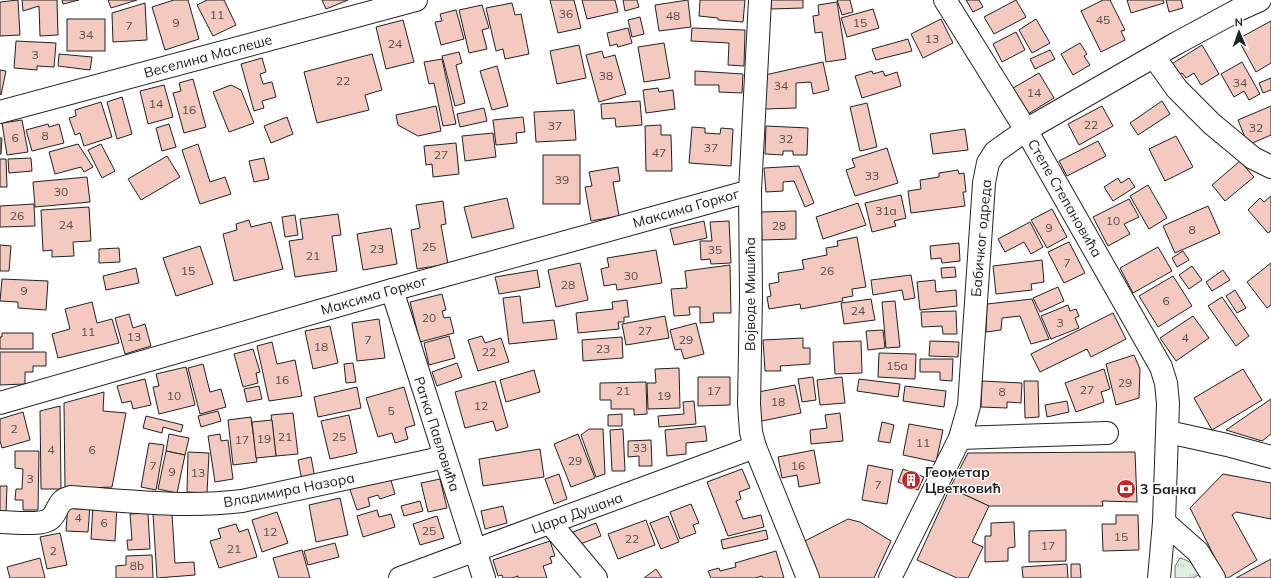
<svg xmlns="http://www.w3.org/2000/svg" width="1271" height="578" font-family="Mulish,sans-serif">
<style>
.grass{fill:url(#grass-tufts);stroke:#6f6f6f}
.building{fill:#f3c9c0;stroke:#222}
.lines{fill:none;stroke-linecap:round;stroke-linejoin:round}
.minor-casing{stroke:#222;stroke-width:24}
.minor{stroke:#fff;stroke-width:22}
.labels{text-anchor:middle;stroke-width:3;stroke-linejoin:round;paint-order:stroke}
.number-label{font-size:12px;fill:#564c4a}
.street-label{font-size:14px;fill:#222;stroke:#fff}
.poi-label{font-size:14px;font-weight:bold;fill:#222;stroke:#fff;text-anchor:start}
</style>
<defs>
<pattern id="grass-tufts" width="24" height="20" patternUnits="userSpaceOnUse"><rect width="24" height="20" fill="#e0efe3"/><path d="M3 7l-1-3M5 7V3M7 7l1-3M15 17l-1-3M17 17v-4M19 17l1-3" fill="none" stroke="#c0cdc2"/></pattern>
</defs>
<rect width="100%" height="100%" fill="#fff"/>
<path class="grass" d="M 1180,558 C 1190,561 1196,565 1200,574 L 1193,578 L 1175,578 L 1175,566 Z"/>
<g class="building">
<polygon points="18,0 20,35 0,36 0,2"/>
<polygon points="22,0 57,0 58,35 40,36 39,6 23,11"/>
<polygon points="62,0 79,0 63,4"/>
<polygon points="108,0 137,0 111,8"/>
<polygon points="174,0 188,0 199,39 165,50 152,7"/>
<polygon points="207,0 224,0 236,25 213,36 197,5"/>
<polygon points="322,0 348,0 326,9"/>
<polygon points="550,0 574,0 581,28 558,33"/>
<polygon points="582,0 615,0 618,12 587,19"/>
<polygon points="623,0 637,0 639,7 625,11"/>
<polygon points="688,0 691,27 659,31 655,5"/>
<polygon points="700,0 745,0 743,22 718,20 718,18 699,16"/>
<polygon points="771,0 803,0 803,8 771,9"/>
<polygon points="837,0 850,0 853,12 842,15"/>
<polygon points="966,0 979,0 983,7 973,12"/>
<polygon points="1016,0 1026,17 994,34 984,17"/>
<polygon points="1103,0 1110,0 1125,30 1121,31 1125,40 1101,52 1081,11"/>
<polygon points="1127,0 1163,0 1164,3 1131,13"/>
<polygon points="1166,0 1181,0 1183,8 1169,12"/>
<polygon points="837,2 846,59 826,62 822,32 815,33 813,16 819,15 818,5"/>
<polygon points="145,3 147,40 113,42 112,13"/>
<polygon points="512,3 515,15 521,14 529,54 505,59 503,49 496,51 486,8"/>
<polygon points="482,5 489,28 482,30 487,49 469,53 459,10"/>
<polygon points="873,9 879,28 847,37 841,18"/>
<polygon points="456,10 464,39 441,45 435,22 442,21 440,14"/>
<polygon points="640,17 644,34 632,37 628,20"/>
<rect x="67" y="19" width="38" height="32"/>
<polygon points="941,19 953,43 923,58 911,34"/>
<polygon points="1036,19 1050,43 1032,53 1019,30"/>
<polygon points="403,20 414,62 386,69 376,27"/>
<polygon points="1271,21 1271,63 1256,72 1238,39"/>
<polygon points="628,28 632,43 618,47 617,44 610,46 607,33"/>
<polygon points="692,28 745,30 744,66 728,65 729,43 691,41"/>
<polygon points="1016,32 1025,50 1002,62 993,44"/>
<polygon points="908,39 912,51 876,60 872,49"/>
<polygon points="16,41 56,43 54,67 37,66 37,70 14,68"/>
<polygon points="664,43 670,78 644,82 638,47"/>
<polygon points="1080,43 1087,54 1084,56 1090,65 1073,75 1061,54"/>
<polygon points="579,45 586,78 557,84 550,51"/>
<polygon points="1202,45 1219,74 1201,85 1194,73 1186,78 1182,73 1177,76 1170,65"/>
<polygon points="1050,50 1055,59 1035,69 1030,59"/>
<polygon points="602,51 604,58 615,55 626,94 599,102 586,55"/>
<polygon points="459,52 462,63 456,65 465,103 455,106 442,56"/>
<polygon points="59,54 92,57 90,70 58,66"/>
<polygon points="372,54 382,90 365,95 369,110 317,123 304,72"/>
<polygon points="262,58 266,72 260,74 263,84 272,82 276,97 262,101 264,108 254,111 241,64"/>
<polygon points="442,59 456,124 443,126 434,83 429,84 424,62"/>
<polygon points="823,62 829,90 813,94 811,82 796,83 796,108 765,109 765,75"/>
<polygon points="1242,62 1260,94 1249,100 1244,91 1234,97 1221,74"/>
<polygon points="497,66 508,106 492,110 480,71"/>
<polygon points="0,70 6,71 1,95 0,94"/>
<polygon points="695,71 743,74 742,93 719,92 719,85 695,85"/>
<polygon points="872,71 873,74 883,71 885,76 897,72 901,86 862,98 855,76"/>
<polygon points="1039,73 1054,98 1028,114 1013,88"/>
<polygon points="1271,78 1271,90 1263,93 1259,83"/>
<polygon points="193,79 206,127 184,133 173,93 181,91 179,83"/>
<polygon points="164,85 173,117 148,124 140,91"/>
<polygon points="231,85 241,90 254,123 229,132 213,92"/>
<polygon points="658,88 659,92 673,90 675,109 646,113 643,90"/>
<polygon points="122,97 132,134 117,139 107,102"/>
<polygon points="640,101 642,125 616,127 615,118 602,119 601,104"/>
<polygon points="1162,101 1170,114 1138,135 1130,123"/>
<polygon points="101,102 112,137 84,146 80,133 75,135 69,118 76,116 75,110"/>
<polygon points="867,103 877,147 860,151 850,107"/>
<polygon points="436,106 441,131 418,136 398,125 396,115"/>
<polygon points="1102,106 1113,126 1079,145 1068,124"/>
<polygon points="1271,106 1271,135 1248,145 1238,120"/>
<polygon points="484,108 487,121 460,127 457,114"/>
<polygon points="574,110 576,140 536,142 534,112"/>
<polygon points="287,117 293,134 271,143 264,126"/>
<polygon points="523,117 525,132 516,133 517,143 496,145 493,120"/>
<polygon points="22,120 28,152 7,155 2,123"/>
<polygon points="48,124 49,127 59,124 64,143 32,151 26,130"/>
<polygon points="169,124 176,147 162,151 156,128"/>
<polygon points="661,125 661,135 671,135 672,171 646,171 645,126"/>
<polygon points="766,126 808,128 807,155 793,155 793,151 783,151 783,155 765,154"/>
<polygon points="692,127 705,128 705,133 720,134 721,128 733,129 731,166 689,163"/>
<polygon points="965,129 968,150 933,154 930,134"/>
<polygon points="493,133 496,157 465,161 462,136"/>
<polygon points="1176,136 1193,167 1165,181 1149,149"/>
<polygon points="0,138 2,138 1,154 0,154"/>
<polygon points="1098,141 1106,156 1067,176 1059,161"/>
<polygon points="456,143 459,174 433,177 432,164 426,165 424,146"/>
<polygon points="78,144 93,167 84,172 81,167 55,174 49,152"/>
<polygon points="101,144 115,171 102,178 88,150"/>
<polygon points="198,144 210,182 225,177 231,194 200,204 182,150"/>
<polygon points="887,148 898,183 855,196 846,170 855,167 852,159"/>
<rect x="543" y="155" width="37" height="49"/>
<polygon points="167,156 180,177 141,200 128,179"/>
<polygon points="31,158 32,171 9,173 8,159"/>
<polygon points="264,158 269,179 254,182 249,161"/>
<polygon points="0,159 6,159 7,187 0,187"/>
<polygon points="1240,161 1254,177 1225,201 1212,185"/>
<polygon points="799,166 814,203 805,207 794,181 783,182 783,191 766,192 764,168"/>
<polygon points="618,167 620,181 613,182 619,216 591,221 585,187 592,186 589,172"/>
<polygon points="958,170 959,174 964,173 966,192 963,192 965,206 911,213 908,191 921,189 920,180 939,177 939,173"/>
<polygon points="87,177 90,202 35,207 33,182"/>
<polygon points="1118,178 1121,183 1129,178 1135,187 1113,201 1104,187"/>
<polygon points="1148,185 1167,218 1149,229 1130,196"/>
<polygon points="901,195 906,218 894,221 896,226 872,232 865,203"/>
<polygon points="1271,196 1271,231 1268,233 1248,210 1260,198 1264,202"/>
<polygon points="507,198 514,228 472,238 464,207"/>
<polygon points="1129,199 1139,217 1124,224 1130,234 1108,246 1093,217"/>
<polygon points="443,201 446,224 441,225 448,264 417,269 411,230 420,228 416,205"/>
<polygon points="858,203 866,225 823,239 816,217"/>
<polygon points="34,204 35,226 0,227 0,206"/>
<polygon points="1208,206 1220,233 1175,253 1163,226"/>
<polygon points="89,207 91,241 73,242 74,256 52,257 52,250 43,251 41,210"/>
<polygon points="1052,209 1067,237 1047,248 1031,220"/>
<polygon points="796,211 796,239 762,240 761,212"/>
<polygon points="338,214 341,235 332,236 337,271 295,277 289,241 303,239 300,219"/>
<polygon points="295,215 298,235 285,237 282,217"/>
<polygon points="249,220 251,227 271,222 283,269 234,281 223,234 237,230 236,224"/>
<polygon points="704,221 707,238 674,245 670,229"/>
<polygon points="729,221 731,263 711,264 710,259 701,260 700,241 712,241 710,222"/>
<polygon points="1030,222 1043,247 1031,254 1024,242 1005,252 998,239"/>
<polygon points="391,228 397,264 363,270 357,234"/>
<polygon points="857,237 866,287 852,289 853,296 842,298 843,301 801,309 800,304 769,309 767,297 771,296 769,284 779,282 778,273 804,269 802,260 827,255 826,248 838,246 837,241"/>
<polygon points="1069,242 1085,273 1064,283 1048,252"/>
<polygon points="959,243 960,261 942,263 941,258 931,259 930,246"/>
<polygon points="0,245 11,246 9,271 0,271"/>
<polygon points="200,246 213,284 176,296 163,258"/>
<polygon points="1158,247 1172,271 1133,293 1120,268"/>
<polygon points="119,248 120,262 99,263 99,249"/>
<polygon points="656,250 662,283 617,290 616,284 604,286 601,269 609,267 607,258"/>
<polygon points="1183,251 1189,260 1177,267 1172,258"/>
<polygon points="1042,260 1044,282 1031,284 1032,290 996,294 993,266"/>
<polygon points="580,263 588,300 556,307 548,270"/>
<polygon points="1271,263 1271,305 1267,308 1247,282"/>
<polygon points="730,265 731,313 713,313 714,322 700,323 700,307 689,307 690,315 674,316 671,289 687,288 685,271"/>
<polygon points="1192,266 1202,280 1189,289 1179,275"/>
<polygon points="955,267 956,277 942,278 941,268"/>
<polygon points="136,268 139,283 106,290 103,276"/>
<polygon points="537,270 540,287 499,294 495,277"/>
<polygon points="1223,270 1230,280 1212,291 1206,282"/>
<polygon points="911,275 915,298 904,300 902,290 873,295 871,280"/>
<polygon points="1173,276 1192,306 1158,327 1139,296"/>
<polygon points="2,279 48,281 46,310 18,308 18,302 0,301"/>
<polygon points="935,280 936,292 956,290 957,306 920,310 917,282"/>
<polygon points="1058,287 1064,301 1040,312 1033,298"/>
<polygon points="1235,290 1246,308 1237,313 1226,296"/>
<polygon points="442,294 446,310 442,311 444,318 450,317 454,333 420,342 410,302"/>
<polygon points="520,296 523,323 554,320 557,339 509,344 503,298"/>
<polygon points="1222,297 1249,336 1236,346 1208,306"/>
<polygon points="871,299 875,320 844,324 841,303"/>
<polygon points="1032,299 1049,339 1031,344 1020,316 1002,318 1001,330 986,332 987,304"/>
<polygon points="627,300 629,317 624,317 624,322 618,322 619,329 578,333 576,313 613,309 612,302"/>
<polygon points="895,301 900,347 886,348 882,302"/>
<polygon points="92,302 97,323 112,319 119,343 58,358 52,334 70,329 65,309"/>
<polygon points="1068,305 1070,311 1076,309 1079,316 1075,318 1079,328 1051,339 1041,316"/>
<polygon points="956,311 957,334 943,334 942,326 922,327 921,312"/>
<polygon points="1113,313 1126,339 1091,357 1087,349 1040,372 1031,354"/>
<polygon points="129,314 133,328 145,324 151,346 125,354 115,318"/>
<polygon points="665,316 669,338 626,345 622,324"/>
<polygon points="1193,316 1209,338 1176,361 1160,338"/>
<polygon points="379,319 385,358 357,361 352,323"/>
<polygon points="696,323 704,354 684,359 681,349 675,350 670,330"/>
<polygon points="330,326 338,363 313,369 305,331"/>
<polygon points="883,330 885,348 868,350 866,331"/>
<polygon points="2,333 33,333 33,349 0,349 0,337 2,337"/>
<polygon points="449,336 455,358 429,365 424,343"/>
<polygon points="482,336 485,343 501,338 509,362 478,371 468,340"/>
<polygon points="622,337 623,358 583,361 582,340"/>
<polygon points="803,338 803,348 810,348 810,364 780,366 781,371 765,371 763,340"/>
<polygon points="861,341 862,373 835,374 833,342"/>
<polygon points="930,341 959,342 958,357 929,356"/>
<polygon points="272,342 277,364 295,360 302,396 269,401 257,346"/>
<polygon points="253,349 260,372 256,373 258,383 243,387 234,354"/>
<polygon points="0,352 46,352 46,366 33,366 33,372 25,372 25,384 0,385"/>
<polygon points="879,353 916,354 915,379 878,377"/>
<polygon points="1134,355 1140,369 1139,398 1116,405 1106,364"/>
<polygon points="920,359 953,359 952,381 940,380 940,372 920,372"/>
<polygon points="353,363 356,382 346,383 344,364"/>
<polygon points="457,363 462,377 437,386 432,372"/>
<polygon points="203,364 210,392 221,389 226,407 200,414 188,368"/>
<polygon points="186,367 195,405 159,414 153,387 159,386 156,374"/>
<polygon points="679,368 680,408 648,409 647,383 656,383 655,369"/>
<polygon points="1104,369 1110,389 1101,392 1104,402 1076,412 1065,383"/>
<polygon points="1243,369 1262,400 1212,430 1194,398"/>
<polygon points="534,370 540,392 506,402 500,380"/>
<polygon points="698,377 730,377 730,405 698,406"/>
<polygon points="813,377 816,400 802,402 798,379"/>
<polygon points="842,377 845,403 820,405 817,380"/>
<polygon points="145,379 151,405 133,409 131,401 122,403 117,386"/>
<polygon points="859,379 900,384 898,397 857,391"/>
<polygon points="495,381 508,427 496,431 493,421 465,428 455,392"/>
<polygon points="982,381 1022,383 1021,403 1007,402 1007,408 981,407"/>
<polygon points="1024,381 1038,381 1039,417 1025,418"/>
<polygon points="646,382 647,414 634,415 634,409 611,409 611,400 600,400 600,383"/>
<polygon points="795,385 801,413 757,422 758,392"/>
<polygon points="259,386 262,399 247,402 244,389"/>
<polygon points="905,386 946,391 944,407 903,401"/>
<polygon points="357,387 361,408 318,417 314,397"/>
<polygon points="404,387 415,425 405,428 408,439 395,443 392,433 378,437 366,398"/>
<polygon points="104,392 103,411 126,413 112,487 65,489 64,403"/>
<polygon points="1271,399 1271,434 1262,441 1226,430"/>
<polygon points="694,401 696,424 659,427 658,416 684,414 683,402"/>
<polygon points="1067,401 1069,412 1047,417 1045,405"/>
<polygon points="60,406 61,489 41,489 40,411"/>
<polygon points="218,411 221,421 201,427 198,416"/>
<polygon points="23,412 30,440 2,448 0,441 0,419"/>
<polygon points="293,413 298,454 276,456 271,415"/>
<polygon points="840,413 843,441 811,444 810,430 827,428 825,415"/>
<polygon points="622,414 622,426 608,426 608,415"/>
<polygon points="349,415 357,453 330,459 321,421"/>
<polygon points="146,416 183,425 181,432 163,427 162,433 143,428"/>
<polygon points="251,417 257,462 233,465 228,420"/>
<polygon points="272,420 276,456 256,458 252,422"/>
<polygon points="882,422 894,425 890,443 878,441"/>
<polygon points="909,424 943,430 936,462 903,455"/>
<polygon points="705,426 707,441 686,443 686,454 667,456 665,430"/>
<polygon points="589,429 603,429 605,474 596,477 581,435"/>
<polygon points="623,429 625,471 612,471 610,430"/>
<polygon points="169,434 189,438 185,455 166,451"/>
<polygon points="220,434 221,441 228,440 233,479 215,482 208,436"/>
<polygon points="578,434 595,478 571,487 554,444"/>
<polygon points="651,440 652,466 639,466 639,456 628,457 628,441"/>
<polygon points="149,443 164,445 156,490 141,487"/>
<polygon points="540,449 544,477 483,486 479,459"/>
<polygon points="814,450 820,483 799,487 797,475 782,478 778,457"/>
<polygon points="15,451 39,451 38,510 23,510 23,500 15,500 16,489 22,489 23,469 15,468"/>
<polygon points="166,451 185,455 177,493 158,489"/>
<polygon points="188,452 209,453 207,493 187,492"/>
<polygon points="1135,452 1137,502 1102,501 1103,506 989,506 950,488 968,453"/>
<polygon points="311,457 315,478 302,481 298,460"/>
<polygon points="868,465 893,470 887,504 862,500"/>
<polygon points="742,469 750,488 739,492 741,499 736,501 743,519 761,515 764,527 728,536 707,482"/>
<polygon points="903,469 924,477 918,490 898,482"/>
<polygon points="389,474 395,494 380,499 378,495 368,498 370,506 357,510 349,487"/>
<polygon points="559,474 567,499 554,504 545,479"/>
<polygon points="1223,474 1271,483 1271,519 1236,512 1232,515 1257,560 1228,578 1225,578 1190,508"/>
<polygon points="440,479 447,508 428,512 421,483"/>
<polygon points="0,486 7,486 6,513 0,513"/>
<polygon points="950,488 989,506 972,542 983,547 968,578 957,578 917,560"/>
<polygon points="340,498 348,535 316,542 309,505"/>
<polygon points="420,501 423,511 404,516 401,506"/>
<polygon points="68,503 90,505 88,532 66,531"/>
<polygon points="691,504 699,523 693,525 696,533 680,539 670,512"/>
<polygon points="93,505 117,506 115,541 91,539"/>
<polygon points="503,506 507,523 485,529 481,511"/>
<polygon points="377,510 379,517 391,514 395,527 363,537 357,516"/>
<polygon points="277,512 288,543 262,552 252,520"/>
<polygon points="148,513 150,549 128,550 127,540 132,540 130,514"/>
<polygon points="153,514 172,514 175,563 194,562 195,575 157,578"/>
<polygon points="1116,515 1138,515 1139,550 1103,551 1102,524 1116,524"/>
<polygon points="437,516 444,538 420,545 413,524"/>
<polygon points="668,516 679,542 661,549 650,523"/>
<polygon points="848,519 860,522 891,541 874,578 816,578 801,543"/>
<polygon points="646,520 655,545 618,559 608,534"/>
<polygon points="1014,522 1015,547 1008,548 1008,561 985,562 985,536 991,536 991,523"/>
<polygon points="596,523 601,536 578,545 573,532"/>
<polygon points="236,524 239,532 248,529 257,557 219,568 210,541 221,538 218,529"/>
<polygon points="766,530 768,539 723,549 721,540"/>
<polygon points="1066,530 1066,561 1029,562 1029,531"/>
<polygon points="60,533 67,565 47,569 40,537"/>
<polygon points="550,541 555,556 550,557 552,563 543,566 547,578 518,578 518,576 512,578 503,578 502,575 498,576 493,560"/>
<polygon points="335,543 339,557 308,565 304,551"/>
<polygon points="302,550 310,578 279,578 273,558"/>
<polygon points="776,551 784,578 763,578 762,576 755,578 711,578 708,571 719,568 720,571 736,567 735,563"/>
<polygon points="152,555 153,578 116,578 116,566 126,565 126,556"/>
<polygon points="40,558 45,578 10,578 7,567"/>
<polygon points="1271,559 1271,578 1236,578"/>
<polygon points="1067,564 1068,578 1023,578 1022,567"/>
<polygon points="1071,564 1080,564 1081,578 1071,578"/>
<polygon points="656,569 662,578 644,578"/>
</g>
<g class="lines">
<g class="minor-casing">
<g id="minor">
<polyline points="760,0 750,191 751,296 749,404 751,432 755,447 808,578"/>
<polyline points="945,0 1026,130 1161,367 1166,383 1168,403 1164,522 1159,578"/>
<polyline points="1154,57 1177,89 1212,124 1253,158 1271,167"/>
<polyline points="0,112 416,0"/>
<polyline points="392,290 484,578"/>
<polyline points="0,403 392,290 750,191"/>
<polyline points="1168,432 1227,445 1271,457"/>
<polyline points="960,438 1107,433"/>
<path d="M 0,522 C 12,522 41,526 50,519 C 60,511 55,501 71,497 C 128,501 185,508 242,501 L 432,460 L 444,455"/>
<polyline points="1164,522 1198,552 1214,578"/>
<polyline points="550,523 596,578"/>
<polyline points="400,578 755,447"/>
<polyline points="890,578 960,438 969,406 984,183 988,163 995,152 1026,130 1177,43 1238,10 1260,0"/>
</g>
</g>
<use href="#minor" class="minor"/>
</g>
<defs>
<g id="building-disc" transform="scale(1)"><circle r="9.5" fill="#c62828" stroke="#fff"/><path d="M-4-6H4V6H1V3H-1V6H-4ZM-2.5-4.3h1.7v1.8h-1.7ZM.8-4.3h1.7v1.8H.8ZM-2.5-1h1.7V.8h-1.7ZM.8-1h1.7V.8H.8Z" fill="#fff"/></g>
<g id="bank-disc" transform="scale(1)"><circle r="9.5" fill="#c62828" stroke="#fff"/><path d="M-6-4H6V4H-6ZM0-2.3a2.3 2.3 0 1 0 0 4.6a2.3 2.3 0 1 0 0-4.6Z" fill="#fff"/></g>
</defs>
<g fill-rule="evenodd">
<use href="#building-disc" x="911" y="480"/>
<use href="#bank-disc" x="1126" y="489"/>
</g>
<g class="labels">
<g class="number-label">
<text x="566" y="18">36</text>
<text x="217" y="19">11</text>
<text x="673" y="20">48</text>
<text x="1103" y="24">45</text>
<text x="176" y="27">9</text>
<text x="860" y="27">15</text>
<text x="129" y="30">7</text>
<text x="86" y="39">34</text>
<text x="932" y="43">13</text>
<text x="395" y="48">24</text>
<text x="35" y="59">3</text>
<text x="606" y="80">38</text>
<text x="343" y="85">22</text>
<text x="1240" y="87">34</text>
<text x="781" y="90">34</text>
<text x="1034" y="97">14</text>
<text x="156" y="108">14</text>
<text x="189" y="114">16</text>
<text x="1091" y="129">22</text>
<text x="555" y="130">37</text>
<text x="1256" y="132">32</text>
<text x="45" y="140">8</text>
<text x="15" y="142">6</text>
<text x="786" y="143">32</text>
<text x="711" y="152">37</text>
<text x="659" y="157">47</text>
<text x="441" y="159">27</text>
<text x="872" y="180">33</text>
<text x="562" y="184">39</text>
<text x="61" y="196">30</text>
<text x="886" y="215">31a</text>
<text x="17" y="220">26</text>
<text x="1113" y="225">10</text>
<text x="66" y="229">24</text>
<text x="779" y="230">28</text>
<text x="1049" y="232">9</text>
<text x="1192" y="234">8</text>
<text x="429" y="251">25</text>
<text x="377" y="253">23</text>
<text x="715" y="254">35</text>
<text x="313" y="260">21</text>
<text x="1067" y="267">7</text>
<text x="188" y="275">15</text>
<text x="827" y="275">26</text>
<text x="631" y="280">30</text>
<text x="568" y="289">28</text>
<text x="24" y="295">9</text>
<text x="1166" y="305">6</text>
<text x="858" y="315">24</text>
<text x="429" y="322">20</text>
<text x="1060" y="327">3</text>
<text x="645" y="335">27</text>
<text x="88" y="336">11</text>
<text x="134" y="341">13</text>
<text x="1185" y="342">4</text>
<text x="368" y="344">7</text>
<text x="686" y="344">29</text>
<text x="321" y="351">18</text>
<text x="603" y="353">23</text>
<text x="489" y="356">22</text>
<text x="897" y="370">15a</text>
<text x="282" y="384">16</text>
<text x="1125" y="387">29</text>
<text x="1087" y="394">27</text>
<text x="623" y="395">21</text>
<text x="714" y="395">17</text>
<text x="1002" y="396">8</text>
<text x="174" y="400">10</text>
<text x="664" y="400">19</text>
<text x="778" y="406">18</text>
<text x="481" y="410">12</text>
<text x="391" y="415">5</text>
<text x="14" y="433">2</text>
<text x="285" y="441">21</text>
<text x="339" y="441">25</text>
<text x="264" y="443">19</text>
<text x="242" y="444">17</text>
<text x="923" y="447">11</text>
<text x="640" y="452">33</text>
<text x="51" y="454">4</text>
<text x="92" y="454">6</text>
<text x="575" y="465">29</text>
<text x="153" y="470">7</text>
<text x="798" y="470">16</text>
<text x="172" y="476">9</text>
<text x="198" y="477">13</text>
<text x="30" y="483">3</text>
<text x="878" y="489">7</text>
<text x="78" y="522">4</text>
<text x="104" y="527">6</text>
<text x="429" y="535">25</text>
<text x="270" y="536">12</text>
<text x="1121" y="541">15</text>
<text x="632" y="543">22</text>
<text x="1048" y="550">17</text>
<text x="234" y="553">21</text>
<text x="53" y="555">2</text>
<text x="137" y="570">8b</text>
</g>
<g class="street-label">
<text transform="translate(208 56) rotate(-15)" y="5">Веселина Маслеше</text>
<text transform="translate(1065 198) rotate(60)" y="5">Степе Степановића</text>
<text transform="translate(686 208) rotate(-16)" y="5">Максима Горког</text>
<text transform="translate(981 238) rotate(-85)" y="5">Бабичког одреда</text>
<text transform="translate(750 294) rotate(-90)" y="5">Војводе Мишића</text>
<text transform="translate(374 295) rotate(-16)" y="5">Максима Горког</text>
<text transform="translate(437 434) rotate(72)" y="5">Ратка Павловића</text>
<text transform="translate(289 490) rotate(-11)" y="5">Владимира Назора</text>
<text transform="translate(577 513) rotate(-20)" y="5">Цара Душана</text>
</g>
<g class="poi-label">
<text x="925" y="477">Геометар<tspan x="925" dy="16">Цветковић</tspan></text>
<text x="1140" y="494">3 Банка</text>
</g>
</g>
<g transform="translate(1239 32) rotate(358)" stroke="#ffffff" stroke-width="3" paint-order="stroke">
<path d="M0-3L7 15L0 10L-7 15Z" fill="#222222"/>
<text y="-6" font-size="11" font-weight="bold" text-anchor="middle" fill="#222222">N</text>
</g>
</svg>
